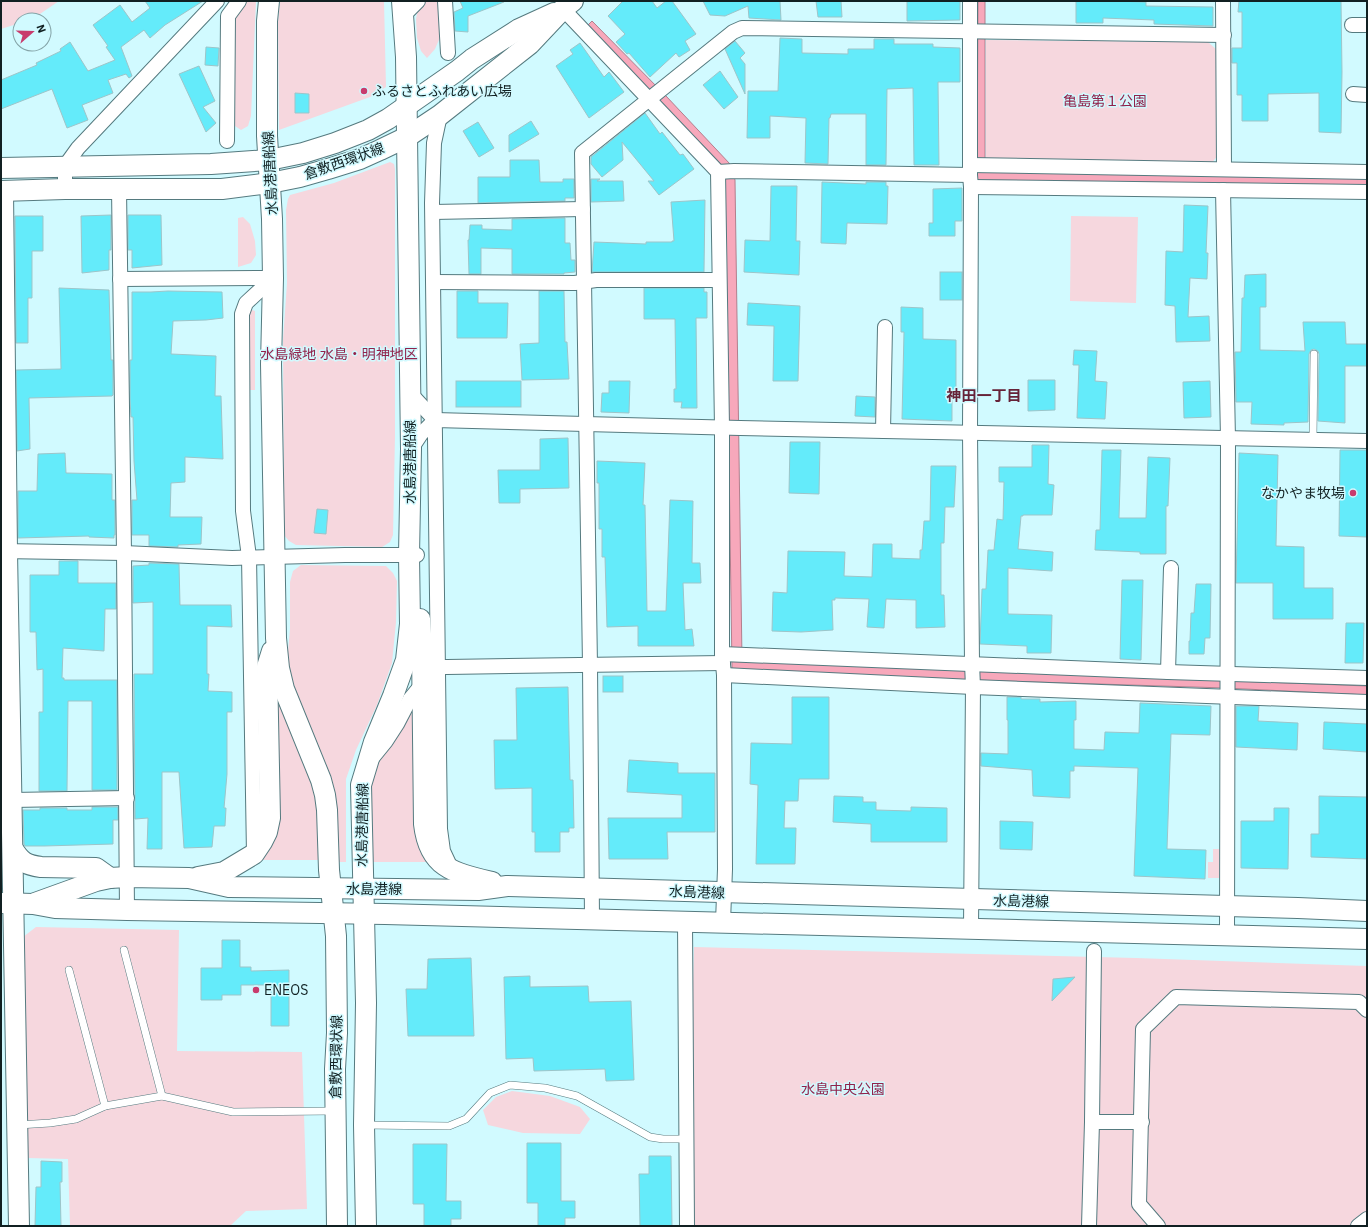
<svg xmlns="http://www.w3.org/2000/svg" width="1368" height="1227" font-family="'IBM Plex Sans','Noto Sans JP',sans-serif">
<style>
.green{fill:#f6d7de}
.water{fill:#f7a8bb;stroke:#b27f8d}
.building{fill:#64ebfa;stroke:#9dc5c9}
.lines{fill:none;stroke-linecap:round;stroke-linejoin:round}
.lane-casing{stroke:#557a7f;stroke-width:8}
.street-casing{stroke:#557a7f;stroke-width:16}
.secondary-casing{stroke:#557a7f;stroke-width:22}
.lane{stroke:#fff;stroke-width:7}
.street{stroke:#fff;stroke-width:14}
.secondary{stroke:#fff;stroke-width:20}
.poi-dot{fill:#c83b6d;stroke:#d1faff;stroke-width:1.5}
.labels{text-anchor:middle;stroke-width:3;stroke-linejoin:round;paint-order:stroke}
.poi-label{font-size:14px;fill:#112022;stroke:#d1faff;text-anchor:start}
.park-label{font-size:14px;fill:#91224b;stroke:#d1faff}
.street-label{font-size:14px;fill:#112022;stroke:#d1faff}
.neighbourhood-label{font-size:15px;font-weight:bold;fill:#662238;stroke:#d1faff}
</style>
<rect width="100%" height="100%" fill="#d1faff"/>
<g class="green">
<polygon points="1,1 59,1 34,18 29,20 20,20 20,23 1,29"/>
<polygon points="247,1 256,1 251,116 248,126 241,130 235,126 232,119 233,25 237,13"/>
<polygon points="280,1 384,1 386,87 370,97 279,130 278,22"/>
<polygon points="425,1 440,1 442,33 435,49 427,58 421,51 417,38 416,19 418,8"/>
<polygon points="986,40 1208,42 1217,50 1218,155 1212,163 986,159"/>
<polygon points="390,162 394,164 395,169 395,436 393,535 390,542 382,547 296,545 289,541 284,535 283,340 287,283 286,210 288,199 290,195 334,183"/>
<polygon points="1071,216 1138,217 1136,303 1070,301"/>
<polygon points="243,217 250,224 255,241 256,255 251,263 238,267 238,218"/>
<polygon points="252,310 255,311 255,390 248,390 248,312"/>
<polygon points="301,565 386,566 393,573 397,581 396,622 392,663 377,705 356,750 346,779 346,862 335,862 286,674 290,629 290,582 293,571"/>
<polygon points="277,698 289,720 320,799 320,860 256,860"/>
<polygon points="415,704 429,862 371,862 371,787 375,769 385,751"/>
<polygon points="1213,849 1223,849 1222,878 1208,878 1208,862 1213,862"/>
<polygon points="36,927 179,930 177,1051 302,1052 307,1209 246,1211 230,1226 70,1226 68,1159 27,1158 23,937"/>
<polygon points="694,947 1136,958 1367,966 1367,1226 694,1226 692,1017"/>
<polygon points="512,1091 550,1096 580,1107 590,1119 580,1134 523,1133 488,1125 483,1110 496,1097"/>
</g>
<g class="water">
<polygon points="978,1 985,1 985,159 1367,177 1367,185 977,180"/>
<polygon points="592,21 666,96 730,164 735,180 742,660 972,671 1367,686 1367,695 1225,688 973,680 732,669 725,180 721,164 660,101 586,27"/>
</g>
<g class="building">
<polygon points="145,1 203,1 165,25 150,38 144,30 121,47 132,76 129,78 126,74 108,80 113,93 82,105 88,120 67,128 52,89 1,109 1,80 37,65 36,63 61,51 60,49 70,42 88,71 115,60 106,47 108,46 93,25 120,5 132,22 150,8"/>
<polygon points="460,1 504,1 504,2 468,16 468,32 455,31 454,12 463,8"/>
<polygon points="623,1 652,1 657,8 666,1 672,1 696,34 685,41 690,50 679,57 676,53 650,77 629,53 627,54 616,42 625,34 608,16"/>
<polygon points="703,1 780,1 781,20 749,18 748,6 725,16 710,15"/>
<polygon points="816,1 841,1 842,17 818,17"/>
<polygon points="907,1 960,1 960,20 907,21"/>
<polygon points="1076,1 1115,1 1146,2 1146,6 1213,7 1213,26 1154,24 1154,20 1103,18 1103,23 1076,23"/>
<polygon points="1239,1 1341,1 1342,72 1341,133 1319,132 1319,93 1268,94 1268,121 1242,121 1242,95 1237,95 1237,63 1232,63 1232,48 1242,48 1242,12 1238,12"/>
<polygon points="780,38 802,39 802,53 848,54 848,49 874,49 874,39 894,39 894,44 933,44 933,47 960,48 960,82 938,82 939,165 914,165 913,88 887,89 886,165 866,165 866,114 831,114 830,118 829,118 828,164 805,163 806,118 770,116 770,138 747,138 748,91 778,91"/>
<polygon points="735,41 745,53 740,58 745,64 745,94 725,49"/>
<polygon points="580,43 604,77 609,72 624,92 589,118 556,66 573,54 570,50"/>
<polygon points="206,47 219,48 218,66 205,65"/>
<polygon points="199,66 215,101 203,107 216,123 206,132 179,74"/>
<polygon points="720,71 738,97 724,109 703,85"/>
<polygon points="295,93 309,94 309,113 295,113"/>
<polygon points="645,113 660,134 662,132 680,155 683,154 694,169 659,195 648,181 654,181 622,142 623,160 602,177 591,164 591,157"/>
<polygon points="531,121 539,134 509,152 509,135"/>
<polygon points="478,122 494,148 479,157 463,131"/>
<polygon points="510,160 539,160 540,182 563,182 563,179 574,179 574,198 565,198 565,201 478,203 478,177 510,177"/>
<polygon points="591,179 600,179 597,181 623,181 624,201 591,202"/>
<polygon points="822,182 866,184 866,182 886,182 886,186 888,186 887,224 847,223 846,244 821,243"/>
<polygon points="771,186 797,186 796,241 800,241 799,275 744,272 745,240 770,241"/>
<polygon points="962,188 962,221 955,221 955,236 929,236 929,223 933,223 933,189"/>
<polygon points="705,200 704,272 592,272 594,242 646,244 646,242 672,242 672,241 674,241 671,202"/>
<polygon points="1184,205 1208,206 1206,253 1208,253 1207,279 1190,278 1188,317 1209,316 1210,341 1176,342 1175,306 1165,305 1166,251 1183,252"/>
<polygon points="111,215 111,250 109,250 109,270 82,273 81,216"/>
<polygon points="128,215 161,215 162,265 132,268 132,250 128,250"/>
<polygon points="15,216 43,216 43,251 32,251 32,298 28,298 28,343 16,343"/>
<polygon points="565,218 565,243 570,243 571,260 575,260 575,272 564,273 564,274 512,274 512,249 481,248 481,274 469,274 468,240 469,240 470,225 482,225 482,229 512,230 512,219"/>
<rect x="940" y="272" width="22" height="28"/>
<polygon points="1266,274 1266,307 1260,307 1260,350 1305,351 1303,322 1345,322 1346,344 1367,344 1367,366 1345,366 1345,423 1318,421 1319,354 1318,351 1314,349 1311,350 1309,354 1308,422 1284,423 1284,425 1251,424 1252,402 1236,402 1235,352 1241,352 1242,298 1244,298 1245,275"/>
<polygon points="59,288 109,290 111,360 113,360 113,395 112,396 29,398 30,449 17,451 16,370 61,369"/>
<polygon points="644,288 704,288 704,292 707,292 707,318 696,318 697,408 681,408 682,402 674,402 674,389 676,389 675,319 644,319"/>
<polygon points="168,291 222,292 223,318 206,320 173,321 171,354 216,356 215,396 221,396 223,459 185,457 185,482 171,483 170,517 202,517 201,544 178,545 178,547 149,546 149,535 132,535 132,500 137,500 134,461 133,417 131,417 130,399 130,360 132,360 132,292 151,292"/>
<polygon points="457,291 478,291 478,303 508,303 507,338 457,338"/>
<polygon points="539,291 564,291 565,342 567,342 569,379 522,380 520,344 539,343"/>
<polygon points="748,303 800,306 798,381 773,381 774,326 747,325"/>
<polygon points="901,307 923,308 923,339 956,340 956,393 952,393 952,421 902,419 904,332 901,332"/>
<polygon points="1074,350 1097,351 1095,381 1107,382 1105,419 1077,418 1079,365 1073,365"/>
<polygon points="1028,380 1055,380 1055,410 1028,411"/>
<rect x="456" y="381" width="65" height="26"/>
<polygon points="609,381 630,381 629,413 601,412 602,393 609,393"/>
<polygon points="1210,381 1211,417 1184,418 1183,382"/>
<polygon points="856,396 875,397 875,417 855,416"/>
<polygon points="568,438 569,488 520,489 520,503 499,503 498,470 540,470 540,439"/>
<polygon points="790,442 820,442 819,494 789,493"/>
<polygon points="1032,445 1049,445 1048,484 1054,485 1052,515 1023,515 1023,516 1021,516 1018,549 1053,552 1052,571 1008,568 1008,614 1052,615 1051,653 1027,653 1027,646 980,644 982,589 986,589 988,550 994,550 997,519 1003,520 1004,482 999,482 999,467 1032,467"/>
<polygon points="1102,450 1121,450 1119,518 1146,518 1148,457 1170,458 1168,506 1166,506 1166,554 1140,554 1140,552 1095,550 1096,530 1100,530"/>
<polygon points="1340,450 1367,450 1367,537 1339,536"/>
<polygon points="65,453 66,473 112,474 112,500 115,500 115,535 114,535 114,538 89,537 89,536 18,538 18,491 37,491 38,454"/>
<polygon points="1239,453 1278,455 1276,546 1304,547 1304,588 1333,588 1333,619 1273,619 1273,583 1236,583"/>
<polygon points="597,461 645,463 643,505 645,505 647,611 666,611 670,500 693,501 692,563 700,563 701,583 683,583 685,630 692,629 694,646 638,646 638,626 607,627 605,557 602,557 602,529 599,529 599,483 597,483"/>
<polygon points="931,466 956,466 954,507 945,507 944,543 941,543 941,595 944,595 945,627 916,628 916,600 886,599 884,628 867,627 869,599 835,598 835,600 832,600 833,630 801,632 772,631 773,592 787,593 788,551 845,552 844,576 872,577 873,544 892,544 892,558 920,559 920,550 922,550 924,521 930,521"/>
<polygon points="317,509 328,510 326,534 314,533"/>
<polygon points="59,561 78,561 78,583 116,583 116,609 105,609 104,651 63,648 62,678 64,678 64,680 117,680 117,790 92,790 92,701 68,701 67,791 39,791 39,712 43,712 43,669 37,670 36,632 30,632 30,575 59,575"/>
<polygon points="149,563 179,564 180,605 231,605 232,627 207,626 207,674 209,674 208,691 232,692 232,712 227,712 227,774 224,808 226,808 225,826 214,826 212,847 184,848 179,772 162,772 162,849 147,849 148,818 135,819 134,674 153,674 153,602 133,603 133,566 149,565"/>
<polygon points="1122,580 1143,580 1141,660 1120,659"/>
<polygon points="1196,584 1211,584 1210,638 1205,638 1204,654 1189,654 1189,641 1190,641 1191,613 1194,613"/>
<polygon points="1346,623 1364,623 1363,663 1345,663"/>
<rect x="603" y="676" width="20" height="16"/>
<polygon points="568,687 570,780 573,780 574,828 569,828 569,832 560,832 560,852 535,852 535,832 532,832 532,788 495,789 494,740 517,740 516,688"/>
<polygon points="792,697 829,697 829,779 799,779 798,801 785,801 784,828 796,828 795,864 756,864 758,785 750,784 751,743 792,744"/>
<polygon points="1007,697 1021,697 1021,699 1040,699 1040,702 1076,701 1076,720 1074,720 1074,749 1104,750 1105,732 1139,733 1140,703 1211,706 1210,735 1171,734 1167,849 1206,850 1205,879 1134,876 1138,768 1074,766 1074,771 1070,771 1070,798 1033,796 1032,770 981,766 981,753 1008,754 1008,720 1007,720"/>
<polygon points="1236,706 1259,706 1258,721 1298,723 1297,750 1236,747"/>
<polygon points="1324,722 1367,724 1367,752 1323,749"/>
<polygon points="629,760 678,763 678,773 715,773 715,832 667,832 668,859 609,859 608,818 682,818 682,795 627,792"/>
<polygon points="834,796 863,797 863,802 876,802 876,810 911,811 911,807 947,808 947,842 871,842 871,824 833,822"/>
<polygon points="1319,796 1367,797 1367,859 1311,857 1311,834 1319,834"/>
<polygon points="92,807 118,807 118,820 113,820 113,844 44,846 25,846 24,844 23,810 40,810 40,808 67,808 67,810 92,810"/>
<polygon points="1274,808 1289,808 1288,869 1241,868 1241,821 1274,821"/>
<polygon points="1000,821 1033,822 1032,850 1000,849"/>
<polygon points="222,940 240,940 240,967 251,967 251,971 289,970 289,1026 271,1026 271,985 241,985 241,995 222,995 222,1000 201,1000 201,968 222,968"/>
<polygon points="471,958 474,1036 408,1036 406,989 427,989 428,959"/>
<polygon points="530,976 530,987 588,986 589,1002 631,1001 634,1080 606,1081 605,1069 534,1071 533,1058 506,1059 504,977"/>
<polygon points="1075,977 1052,1001 1053,979"/>
<polygon points="527,1143 561,1143 561,1201 575,1201 575,1218 565,1218 565,1226 538,1226 538,1203 527,1203"/>
<polygon points="413,1144 447,1144 446,1201 461,1201 461,1219 451,1219 451,1226 424,1226 424,1204 413,1204"/>
<polygon points="649,1156 671,1156 672,1226 640,1226 639,1174 649,1174"/>
<polygon points="41,1161 62,1162 62,1182 60,1182 61,1226 35,1226 36,1187 41,1187"/>
</g>
<g class="lines">
<g class="lane-casing">
<g id="lane">
<polyline points="1313,439 1314,354"/>
<polyline points="124,950 162,1096"/>
<polyline points="69,970 105,1106"/>
<polyline points="18,1125 50,1123 76,1119 105,1106 162,1096 233,1112 333,1111"/>
<polyline points="364,1125 449,1126 466,1119 490,1093 510,1085 545,1088 577,1096 650,1137 663,1139 686,1139"/>
</g>
</g>
<g class="street-casing">
<g id="street">
<polyline points="445,1 448,53"/>
<polyline points="970,1 970,175 971,187 970,433 972,663 973,687 971,929"/>
<polyline points="1223,1 1224,169"/>
<polyline points="563,9 718,172 722,427 722,654 724,675 725,869 723,922"/>
<polyline points="403,16 418,1"/>
<polyline points="1352,25 1367,25"/>
<polyline points="1353,94 1367,95"/>
<polyline points="440,115 434,143 432,203 440,829 443,851 450,866"/>
<polyline points="227,141 228,16 239,1"/>
<polyline points="970,165 1367,172"/>
<polyline points="718,172 734,171 970,175"/>
<polyline points="971,187 1367,192"/>
<polyline points="65,189 65,166 78,148 217,1"/>
<polyline points="119,189 124,553 127,910"/>
<polyline points="1223,190 1228,439 1227,936"/>
<polyline points="433,212 583,209"/>
<polyline points="120,279 273,278"/>
<polyline points="434,282 575,283 596,280 719,280"/>
<polyline points="410,393 435,420"/>
<polyline points="883,431 885,327"/>
<polyline points="411,449 421,434 435,420 740,428 1367,441"/>
<polyline points="1,551 124,553 232,558 345,555 417,555"/>
<polyline points="722,654 1168,672 1367,678"/>
<polyline points="432,660 437,667 447,667 723,663"/>
<polyline points="1168,672 1171,568"/>
<polyline points="724,675 973,687 1367,702"/>
<polyline points="373,757 386,741 397,724 410,699 424,682"/>
<polyline points="12,800 127,798"/>
<polyline points="254,854 249,557 243,511 242,314 246,303 273,278"/>
<polyline points="592,919 590,665 582,153 733,32 742,28 1224,35"/>
<polyline points="685,922 687,1226"/>
<polyline points="1092,1122 1142,1122"/>
<polyline points="1089,1226 1092,1122 1094,951"/>
<polyline points="1158,1226 1139,1204 1143,1029 1176,997 1359,1002 1367,1010"/>
<polyline points="1358,1226 1367,1219"/>
</g>
</g>
<g class="secondary-casing">
<g id="secondary">
<polyline points="269,1 267,21 267,136 272,219 273,278 271,364 276,638 279,668 284,689 321,780 325,795 327,810 329,870 336,936 337,1033 335,1069 337,1226"/>
<polyline points="1,168 211,164 269,160 303,153 335,143 368,130 388,119 457,71 472,59 519,29 554,13"/>
<polyline points="1,191 65,189 222,189 270,183 300,177 328,169 360,159 380,150 407,137 440,115 530,44 563,9 573,1"/>
<polyline points="3,191 7,551 19,1226"/>
<path d="M 420,619 L 422,649 L 424,824 C 429,868 454,873 492,882"/>
<path d="M 13,849 C 21,862 26,865 41,867 L 96,868 L 110,878"/>
<polyline points="198,877 224,872 254,854 262,842 267,832 270,818 267,667 272,651"/>
<polyline points="1,903 33,904 55,908 127,910 385,914 1367,939"/>
<polyline points="35,903 96,881 110,878 127,877 189,878 229,887 478,890 507,886 1298,908 1367,911"/>
<polyline points="366,1226 364,1125 366,1003 361,785 374,742 393,696 406,660 410,624 409,555 411,449 406,57 402,1"/>
</g>
</g>
<use href="#lane" class="lane"/>
<use href="#street" class="street"/>
<use href="#secondary" class="secondary"/>
</g>
<g class="poi-dot">
<circle cx="364" cy="91" r="4"/>
<circle cx="1353" cy="493" r="4"/>
<circle cx="256" cy="990" r="4"/>
</g>
<g class="labels">
<g class="poi-label">
<text x="372" y="96">ふるさとふれあい広場</text>
<text x="1345" y="498" text-anchor="end">なかやま牧場</text>
<text x="264" y="995">ENEOS</text>
</g>
<g class="park-label">
<text x="1105" y="106">亀島第１公園</text>
<text x="339" y="359">水島緑地 水島・明神地区</text>
<text x="843" y="1094">水島中央公園</text>
</g>
<g class="street-label">
<text transform="translate(344 161) rotate(-19)" y="5">倉敷西環状線</text>
<text transform="translate(270 173) rotate(-93)" y="5">水島港唐船線</text>
<text transform="translate(410 462) rotate(-90)" y="5">水島港唐船線</text>
<text transform="translate(362 825) rotate(-89)" y="5">水島港唐船線</text>
<text x="374" y="894">水島港線</text>
<text transform="translate(697 892) rotate(2)" y="5">水島港線</text>
<text transform="translate(1021 901) rotate(1)" y="5">水島港線</text>
<text transform="translate(336 1057) rotate(-89)" y="5">倉敷西環状線</text>
</g>
<g class="neighbourhood-label">
<text x="984" y="401">神田一丁目</text>
</g>
</g>
<rect width="1368" height="1227" fill="none" stroke="#112022" stroke-width="4"/>
<g transform="translate(32 32) rotate(70)"><circle r="19" fill="#d1faff" stroke="#84a3a7"/>
<path d="M0-3L7 15L0 10L-7 15Z" fill="#c83b6d"/>
<text y="-6" font-size="11" font-weight="bold" text-anchor="middle" fill="#112022">N</text>
</g>
</svg>
